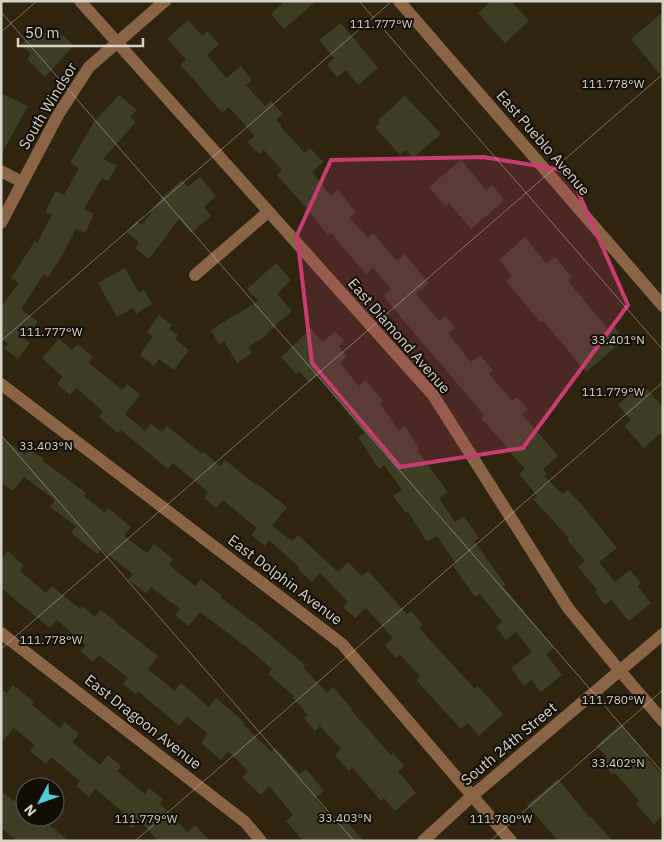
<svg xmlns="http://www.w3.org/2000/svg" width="664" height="842" font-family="'IBM Plex Sans',sans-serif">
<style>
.building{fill:#3e3e27}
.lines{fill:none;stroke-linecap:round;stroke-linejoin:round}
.minor{stroke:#8b6446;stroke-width:12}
.marked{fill:#c73d70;fill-opacity:0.2;stroke:#c73d70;stroke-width:4;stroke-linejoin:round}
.ticks{fill:none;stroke:#d9d3c6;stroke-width:1;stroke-opacity:0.45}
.labels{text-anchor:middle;stroke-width:4;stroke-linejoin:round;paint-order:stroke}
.street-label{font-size:15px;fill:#d9d3c6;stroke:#120e06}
.ticks-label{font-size:12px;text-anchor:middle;fill:#d9d3c6;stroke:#120e06;stroke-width:4;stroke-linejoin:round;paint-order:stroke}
</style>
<rect width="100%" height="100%" fill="#2e240f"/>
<g class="building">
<polygon points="285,1 316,1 284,29 271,14"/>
<polygon points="491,1 511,1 529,21 505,43 478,13"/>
<polygon points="663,12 663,78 631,39"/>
<polygon points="188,20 202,36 207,31 219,44 207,55 226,78 241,66 252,80 246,85 265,106 271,101 283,114 276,120 282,126 281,127 305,153 310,148 323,162 312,172 331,196 338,190 356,212 349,218 368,238 373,233 397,261 405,254 429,283 416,294 439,321 445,316 455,328 448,333 471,362 480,355 493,371 489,374 512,401 517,397 528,409 522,414 558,456 543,469 547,474 544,476 562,494 568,490 582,505 617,548 599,562 615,582 630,570 641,583 637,586 651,603 629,621 611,600 605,605 595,592 597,590 578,567 585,561 567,540 569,538 533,499 537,496 519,474 525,469 507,449 508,448 481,418 484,415 383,296 391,289 373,267 366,274 331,233 328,235 309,212 310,212 277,175 282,170 264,150 259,154 247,142 255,136 229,107 222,113 191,76 191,77 180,65 186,59 167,39"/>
<polygon points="341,23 378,68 358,85 346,70 337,77 327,65 334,58 319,40"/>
<polygon points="38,26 51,38 57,31 74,45 45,77 27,59 31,54 21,45"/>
<polygon points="1,93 28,106 1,155"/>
<polygon points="119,95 137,110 130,117 136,122 103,159 117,166 108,181 102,178 84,209 94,214 85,233 76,229 62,256 48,277 44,274 21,309 38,322 24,339 30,343 18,359 4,348 8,344 1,339 1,307 19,283 11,278 35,241 37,243 52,215 45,212 56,191 64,195 79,168 70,163 94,122"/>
<polygon points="405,96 441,134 413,158 406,150 400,155 375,127 380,123 378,120"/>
<polygon points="461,160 486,190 492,185 505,200 471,229 449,203 445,206 429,187"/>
<polygon points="200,177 216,196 204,207 211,216 191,233 179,219 149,259 135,248 139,242 127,233 136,221 142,225 163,196 182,180 188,187"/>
<polygon points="525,237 546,263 555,257 572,278 568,281 608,329 613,325 625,339 586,372 543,321 541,323 506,281 512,276 499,260"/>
<polygon points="276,263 291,280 277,294 292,311 266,334 267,335 248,347 252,353 237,363 224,341 219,344 211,330 258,301 247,289"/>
<polygon points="125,268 139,293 144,290 152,304 136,314 133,308 117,317 98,283"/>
<polygon points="159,315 172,325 169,329 178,335 175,339 189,350 174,370 159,359 154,366 140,355 153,336 147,332"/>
<polygon points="311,329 323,342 335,331 344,341 339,346 347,356 340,363 359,386 366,380 383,401 380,403 398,430 405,426 419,448 417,450 448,492 439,498 455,522 464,516 479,538 474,541 505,584 503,586 554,648 546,654 562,675 541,692 531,680 524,686 511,668 532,652 516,632 506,640 496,627 502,622 480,594 475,597 453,566 456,564 437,536 427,542 408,512 406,513 393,496 402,490 384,465 379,469 358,437 364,433 317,375 309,382 299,371 296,374 281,357"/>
<polygon points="59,339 72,350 78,344 93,357 88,362 122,390 127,384 140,395 125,414 145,431 151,424 162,432 167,426 202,454 204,452 220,466 225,460 256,485 257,484 287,507 272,526 292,541 298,535 338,572 348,562 362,576 368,571 407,614 411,611 423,625 419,628 475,689 478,686 503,714 479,736 468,723 461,729 416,680 420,676 400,655 396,658 385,646 393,638 366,608 355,618 343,607 348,602 320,573 312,582 298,569 299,567 269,540 265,546 251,535 257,528 223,500 216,508 204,498 208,492 173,463 168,469 121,430 118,433 99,417 103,411 76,388 70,395 57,384 63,377 42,358"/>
<polygon points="642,384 663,407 663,431 644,448 624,426 631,420 618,405"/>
<polygon points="1,437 25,454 29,449 44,459 43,461 86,493 84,496 105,513 108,508 131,527 124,536 147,553 154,544 173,559 169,565 195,586 201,579 222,596 220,597 260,627 305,665 303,667 327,693 333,687 352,709 351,710 391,755 393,753 404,766 398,771 416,793 395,811 384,798 381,801 353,768 349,771 335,755 341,749 320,726 315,731 304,718 308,715 293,698 295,697 268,674 272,669 249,649 200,612 189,626 175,615 180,609 151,587 146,593 128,580 133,574 101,549 97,554 71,533 76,526 50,507 55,500 24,477 13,491 1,482"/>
<polygon points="8,551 24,566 20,571 46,593 52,586 80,609 82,606 95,617 101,610 116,622 116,623 158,656 148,669 175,691 181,683 209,707 216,698 244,722 243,724 271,752 275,748 300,774 306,769 324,791 315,798 336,824 343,818 364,841 303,841 286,821 293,815 269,786 261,795 242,777 248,771 228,751 221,760 201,743 208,734 187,716 179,726 138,691 136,694 123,684 128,678 99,655 93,662 80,651 86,645 57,620 50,628 1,588 1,559"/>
<polygon points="13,685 34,702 32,705 60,728 64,722 79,734 72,742 100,765 108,755 121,766 117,771 145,794 149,788 163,799 160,803 187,832 195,825 210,841 158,841 139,820 132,828 119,818 123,812 95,789 89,797 76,786 80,781 51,757 46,764 30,751 35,745 14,728 1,743 1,689 7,693"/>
<polygon points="620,724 649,756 647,758 663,776 663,815 654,824 636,804 639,800 615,773 613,775 601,762 607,757 596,746"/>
<polygon points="558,779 590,818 591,817 613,841 558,841 527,805"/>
<polygon points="1,791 25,809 25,817 39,817 70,841 17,841 1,828"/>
</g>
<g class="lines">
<g class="minor">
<polyline points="80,1 433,395 568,608 620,671 663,721"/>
<polyline points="399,1 663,306"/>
<polyline points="1,171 22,182"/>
<polyline points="1,223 58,115 89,67 165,1"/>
<polyline points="195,275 268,212"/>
<polyline points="1,384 342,644 511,841"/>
<polyline points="1,633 245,822 261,841"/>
<polyline points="423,841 472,796 663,634"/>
</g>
</g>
<path class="marked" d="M 483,157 L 569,171 L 628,305 L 523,448 L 400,467 L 312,363 L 297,235 L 331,160 Z"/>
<path class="ticks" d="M 359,1 L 663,350M 1,12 L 663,773M 1,32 L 37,1M 1,341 L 392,1M 1,435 L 354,841M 1,649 L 663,74M 135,841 L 663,382M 490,841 L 663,690"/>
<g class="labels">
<g class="street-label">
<text transform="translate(48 106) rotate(-59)" y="5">South Windsor</text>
<text transform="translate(543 143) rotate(49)" y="5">East Pueblo Avenue</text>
<text transform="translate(399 336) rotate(49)" y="5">East Diamond Avenue</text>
<text transform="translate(285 580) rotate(37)" y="5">East Dolphin Avenue</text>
<text transform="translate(143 722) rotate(38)" y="5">East Dragoon Avenue</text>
<text transform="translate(509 744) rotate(-40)" y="5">South 24th Street</text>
</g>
</g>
<g class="ticks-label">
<text x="381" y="28">111.777°W</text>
<text x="613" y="88">111.778°W</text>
<text x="51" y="336">111.777°W</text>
<text x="618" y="344">33.401°N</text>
<text x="613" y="396">111.779°W</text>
<text x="46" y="450">33.403°N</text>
<text x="51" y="644">111.778°W</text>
<text x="613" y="704">111.780°W</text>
<text x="618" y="767">33.402°N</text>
<text x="345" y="822">33.403°N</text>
<text x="146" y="823">111.779°W</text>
<text x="501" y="823">111.780°W</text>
</g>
<rect width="664" height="842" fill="none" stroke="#d9d3c6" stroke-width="5"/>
<g transform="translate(40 802) rotate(229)"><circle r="24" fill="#120e06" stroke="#625d53"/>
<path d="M0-4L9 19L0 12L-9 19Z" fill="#52cbd9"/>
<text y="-8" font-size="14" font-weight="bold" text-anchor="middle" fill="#d9d3c6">N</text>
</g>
<path d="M18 38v8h125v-8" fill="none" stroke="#d9d3c6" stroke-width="2.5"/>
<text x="25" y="38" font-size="15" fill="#d9d3c6" stroke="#120e06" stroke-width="4" paint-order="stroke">50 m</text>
</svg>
